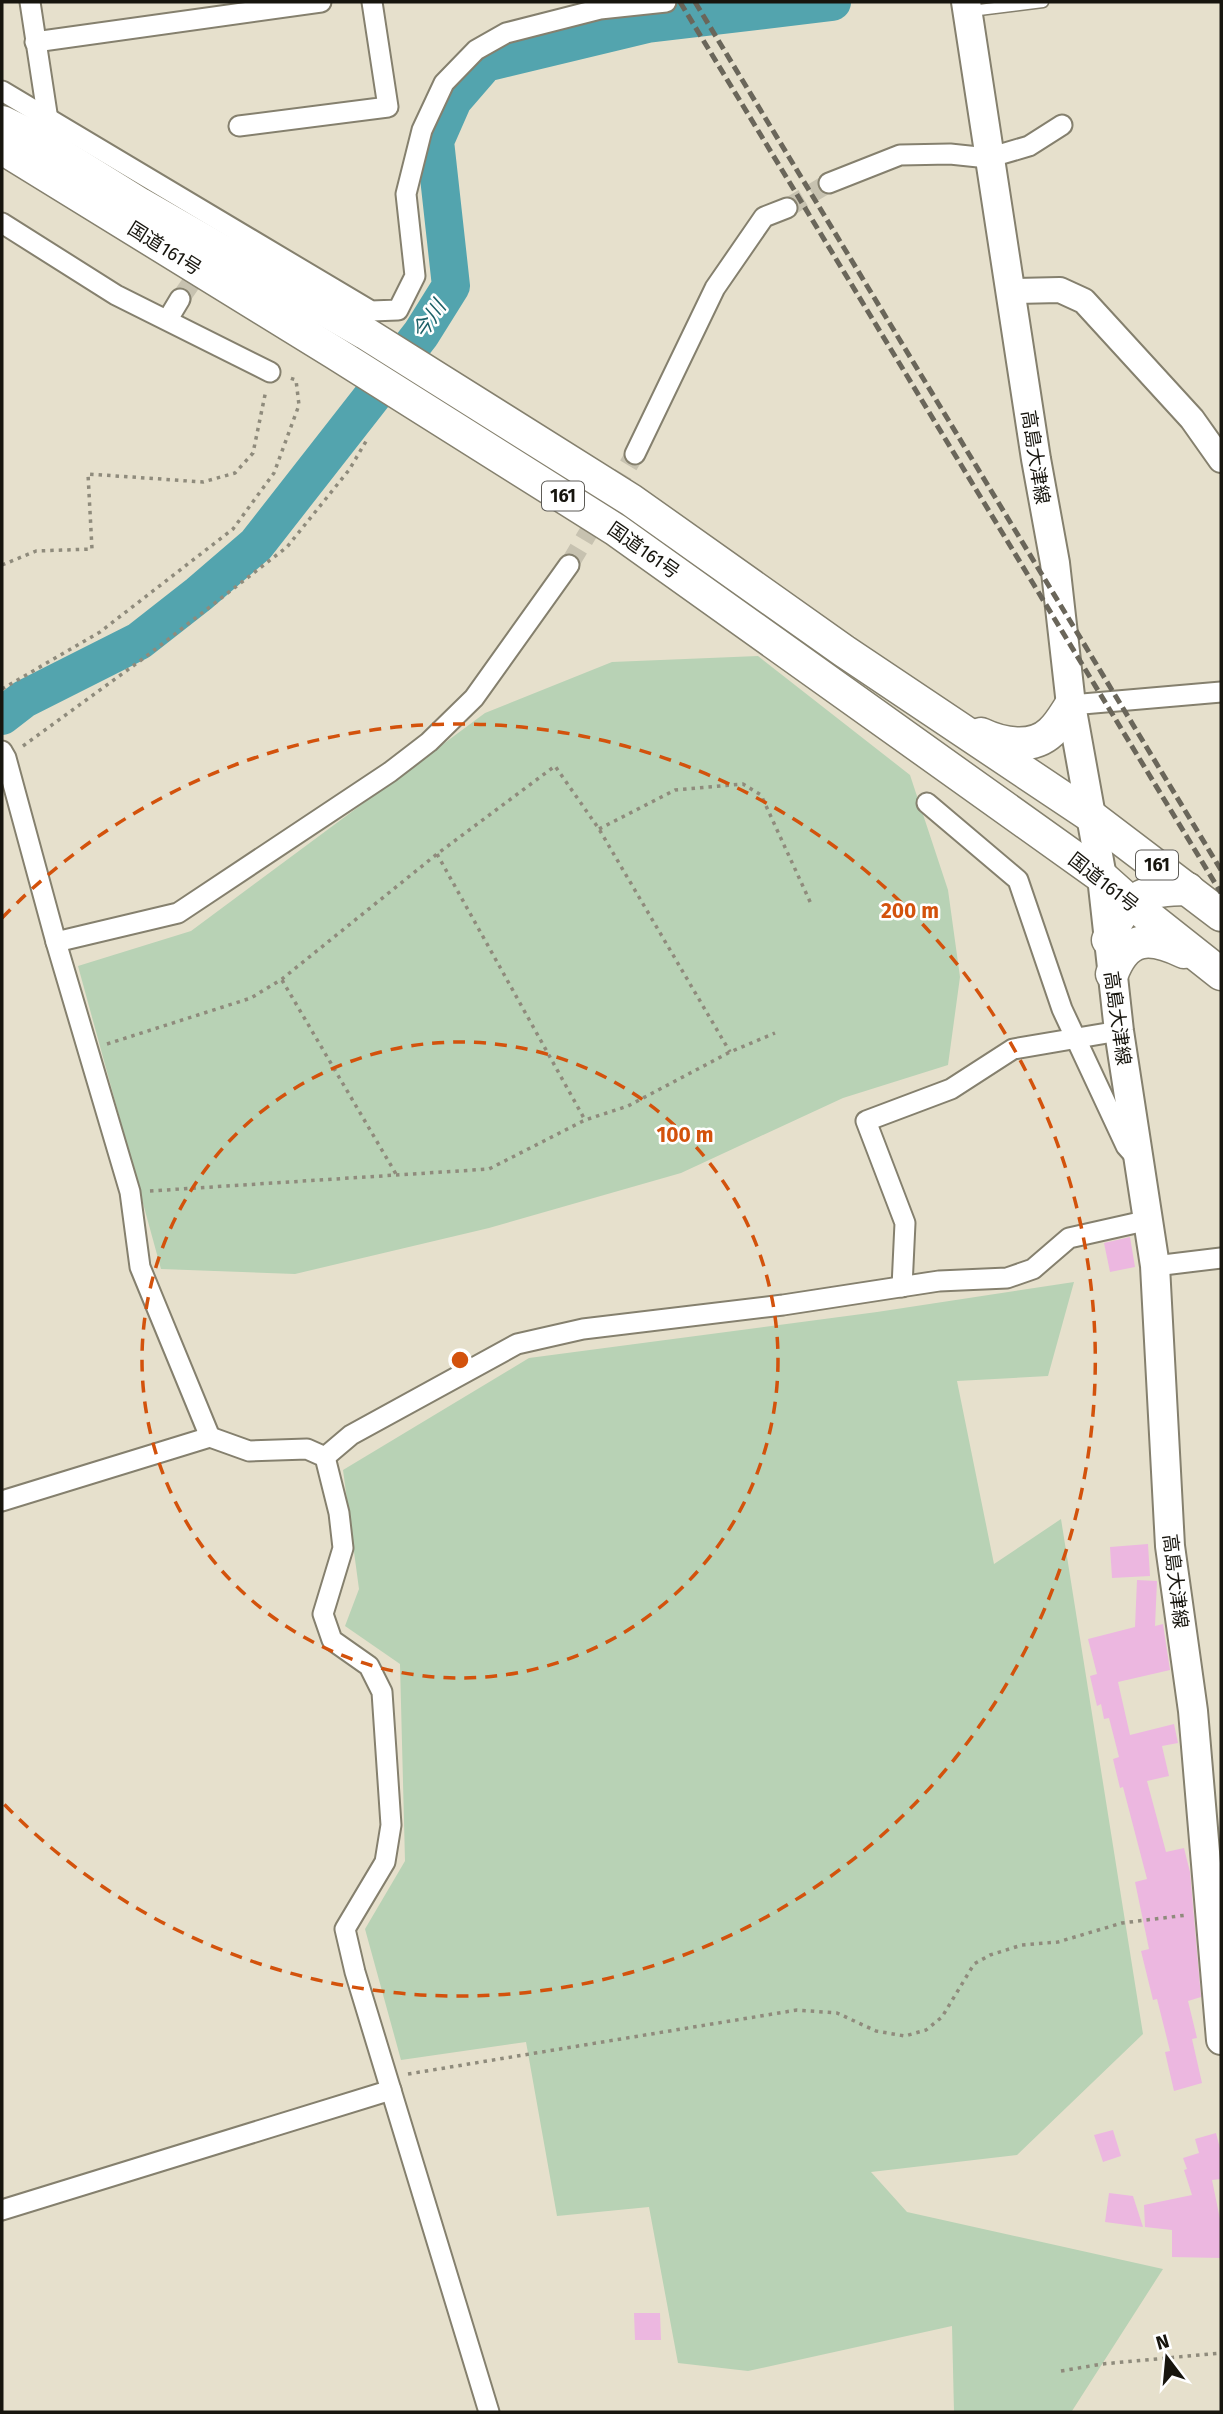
<svg xmlns="http://www.w3.org/2000/svg" width="1223" height="2414" font-family="'Fira Sans','Noto Sans JP',sans-serif">
<style>
.green{fill:#b8d2b5}
.lines{fill:none;stroke-linecap:round;stroke-linejoin:round}
.river{stroke:#53a4ae;stroke-width:38}
.building{fill:#ecb7e0}
.minor-tunnel{stroke:#c7c2b0;stroke-width:19;stroke-dasharray:19 10;stroke-linecap:butt}
.service-casing{stroke:#85806e;stroke-width:13}
.minor-casing{stroke:#85806e;stroke-width:23}
.tertiary-casing{stroke:#85806e;stroke-width:28}
.secondary-casing{stroke:#85806e;stroke-width:32}
.trunk-casing{stroke:#85806e;stroke-width:35}
.path{stroke:#8f8b7c;stroke-width:3.5;stroke-dasharray:3.5 5;stroke-linecap:butt}
.service{stroke:#fff;stroke-width:10}
.minor{stroke:#fff;stroke-width:19}
.tertiary{stroke:#fff;stroke-width:24}
.secondary{stroke:#fff;stroke-width:28}
.trunk{stroke:#fff;stroke-width:32}
.rail{stroke:#6a665a;stroke-width:5;stroke-dasharray:10 5;stroke-linecap:butt}
.ring{fill:none;stroke:#d3520c;stroke-width:3.5;stroke-dasharray:12 9}
.labels{text-anchor:middle;stroke-width:5;stroke-linejoin:round;paint-order:stroke}
.shield{fill:#fff;stroke:#5d5b56;stroke-width:2}
.shield-label{font-size:18px;font-weight:bold;fill:#17150e}
.street-label{font-size:19px;fill:#17150e;stroke:#fff}
.water-label{font-size:21px;font-style:italic;fill:#1c6067;stroke:#fff}
.centre{fill:#d3520c;stroke:#fff;stroke-width:3.5}
.ring-label{font-size:21px;text-anchor:middle;font-weight:bold;fill:#d3520c;stroke:#fff;stroke-width:5;stroke-linejoin:round;paint-order:stroke}
</style>
<rect width="100%" height="100%" fill="#e6e0cc"/>
<g class="green">
<polygon points="758,656 910,775 948,890 960,977 948,1065 843,1098 681,1173 489,1228 295,1274 161,1269 78,966 191,931 485,713 612,662"/>
<polygon points="1074,1282 1048,1376 957,1381 994,1564 1061,1519 1143,2034 1017,2155 871,2172 907,2212 1163,2269 1072,2411 954,2412 952,2326 748,2371 678,2363 649,2207 557,2216 526,2042 401,2060 365,1929 405,1861 400,1664 345,1626 359,1589 343,1470 529,1358 877,1312"/>
</g>
<g class="lines">
<polyline class="river" points="2,716 24,699 139,641 199,594 256,545 421,334 451,286 435,141 453,100 485,63 647,24 832,2"/>
</g>
<g class="building">
<polygon points="1130,1237 1135,1267 1110,1272 1104,1243"/>
<polygon points="1148,1544 1150,1576 1112,1578 1110,1547"/>
<polygon points="1137,1580 1157,1581 1155,1626 1163,1624 1170,1670 1118,1682 1130,1735 1174,1724 1178,1743 1162,1746 1169,1776 1147,1781 1166,1852 1184,1848 1190,1872 1201,1997 1188,2001 1197,2038 1192,2039 1202,2083 1174,2091 1165,2052 1170,2051 1157,1999 1153,2000 1141,1951 1149,1949 1135,1882 1147,1879 1123,1787 1120,1788 1113,1759 1119,1757 1109,1718 1104,1719 1101,1704 1097,1706 1090,1676 1097,1674 1088,1639 1135,1627"/>
<polygon points="1113,2130 1121,2156 1103,2162 1094,2135"/>
<polygon points="1216,2133 1221,2152 1221,2179 1212,2180 1221,2224 1221,2258 1172,2257 1172,2230 1145,2227 1144,2205 1192,2195 1184,2170 1187,2169 1183,2158 1199,2153 1195,2139"/>
<polygon points="1109,2193 1133,2196 1143,2227 1105,2222"/>
<polygon points="634,2313 660,2313 661,2340 635,2340"/>
</g>
<g class="lines">
<g class="minor-tunnel">
<polyline points="787,208 829,183"/>
<polyline points="180,299 205,263"/>
<polyline points="569,565 635,454"/>
</g>
<g class="service-casing">
<polyline id="service" points="971,11 1043,2"/>
</g>
<g class="minor-casing">
<g id="minor">
<polyline points="30,2 48,120"/>
<polyline points="35,42 321,2"/>
<polyline points="2,91 371,311 398,310 415,276 406,194 422,130 444,83 476,50 506,33 600,9 666,2"/>
<polyline points="239,126 388,107 372,2"/>
<polyline points="829,183 900,155 950,154 988,158 1029,146 1062,125"/>
<polyline points="2,223 116,295 270,372"/>
<polyline points="168,319 180,299"/>
<polyline points="635,454 715,288 764,217 787,208"/>
<polyline points="1071,705 1221,692"/>
<polyline points="2,751 6,758 56,942 130,1192 140,1267 210,1437"/>
<polyline points="927,803 1018,880 1062,1009 1126,1146 1134,1155"/>
<polyline points="56,942 178,913 390,772 429,742 474,698 569,565"/>
<polyline points="1155,1266 1221,1258"/>
<polyline points="902,1287 905,1223 866,1121 951,1089 1013,1049 1119,1031"/>
<polyline points="325,1457 351,1435 517,1344 583,1329 783,1305 939,1281 1007,1278 1033,1269 1069,1238 1149,1220"/>
<polyline points="2,1501 210,1437 249,1451 307,1449 325,1457 339,1513 343,1548 323,1614 332,1640 369,1666 382,1692 391,1825 385,1862 345,1929 355,1972 489,2412"/>
<polyline points="2,2210 391,2090"/>
</g>
</g>
<g class="tertiary-casing">
<polyline id="tertiary" points="1011,291 1060,290 1084,301 1192,419 1221,460"/>
</g>
<g class="secondary-casing">
<polyline id="secondary" points="966,2 1036,459 1055,563 1071,705 1102,877 1119,1031 1155,1266 1170,1546 1193,1711 1221,2040"/>
</g>
<g class="trunk-casing">
<g id="trunk">
<polyline points="2,122 31,136 140,204 365,333 631,500 844,651 1092,817 1221,915"/>
<polyline points="2,148 335,353 616,530 1102,877 1130,902 1221,974"/>
<path d="M 981,734 C 1002,744 1032,750 1051,732 C 1059,725 1065,714 1071,705"/>
<path d="M 1108,940 C 1125,898 1142,889 1188,889"/>
<path d="M 1112,974 C 1127,935 1150,936 1184,952"/>
</g>
</g>
<g class="path">
<polyline points="2,565 36,551 92,549 88,474 203,482 235,473 253,453 266,390"/>
<polyline points="2,689 100,632 233,529 274,473 299,405 296,380 290,378"/>
<polyline points="23,746 144,658 287,547 349,470 368,438"/>
<polyline points="599,829 675,790 743,784 761,795 812,906"/>
<polyline points="437,854 585,1120"/>
<polyline points="282,980 396,1174"/>
<polyline points="107,1044 251,998 282,979 437,854 555,766 599,829 730,1052"/>
<polyline points="150,1191 489,1169 585,1120 628,1106 730,1052 775,1033"/>
<polyline points="408,2074 797,2010 837,2013 876,2031 905,2036 926,2030 942,2017 974,1964 990,1955 1022,1945 1058,1942 1122,1923 1187,1915"/>
<polyline points="1061,2371 1102,2364 1221,2353"/>
</g>
<use href="#service" class="service"/>
<use href="#minor" class="minor"/>
<use href="#tertiary" class="tertiary"/>
<use href="#secondary" class="secondary"/>
<use href="#trunk" class="trunk"/>
<g class="rail">
<polyline points="680,2 1221,893"/>
<polyline points="695,2 1221,870"/>
</g>
</g>
<g class="ring">
<circle cx="460" cy="1360" r="318"/>
<path d="M2 918A636 636 0 1 1 2 1802"/>
</g>
<g class="labels">
<g class="shield">
<rect x="542" y="481.5" width="42" height="29" rx="5"/>
<rect x="1136" y="850.5" width="42" height="29" rx="5"/>
</g>
<g class="shield-label">
<text x="563" y="502">161</text>
<text x="1157" y="871">161</text>
</g>
<g class="street-label">
<text transform="translate(165 248) rotate(32)" y="7">国道161号</text>
<text transform="translate(1036 457) rotate(81)" y="7">高島大津線</text>
<text transform="translate(644 550) rotate(35)" y="7">国道161号</text>
<text transform="translate(1104 882) rotate(38)" y="7">国道161号</text>
<text transform="translate(1118 1018) rotate(82)" y="7">高島大津線</text>
<text transform="translate(1176 1581) rotate(83)" y="7">高島大津線</text>
</g>
<g class="water-label">
<text transform="translate(429 320) rotate(-56)" y="7">今川</text>
</g>
</g>
<circle cx="460" cy="1360" r="10" class="centre"/>
<g class="ring-label">
<text x="910" y="918">200 m</text>
<text x="685" y="1142">100 m</text>
</g>
<rect width="1223" height="2414" fill="none" stroke="#17150e" stroke-width="7"/>
<g transform="translate(1167 2358) rotate(344)" stroke="#ffffff" stroke-width="5" paint-order="stroke">
<path d="M0-5L12 26L0 18L-12 26Z" fill="#17150e"/>
<text y="-10" font-size="19" font-weight="bold" text-anchor="middle" fill="#17150e">N</text>
</g>
</svg>
